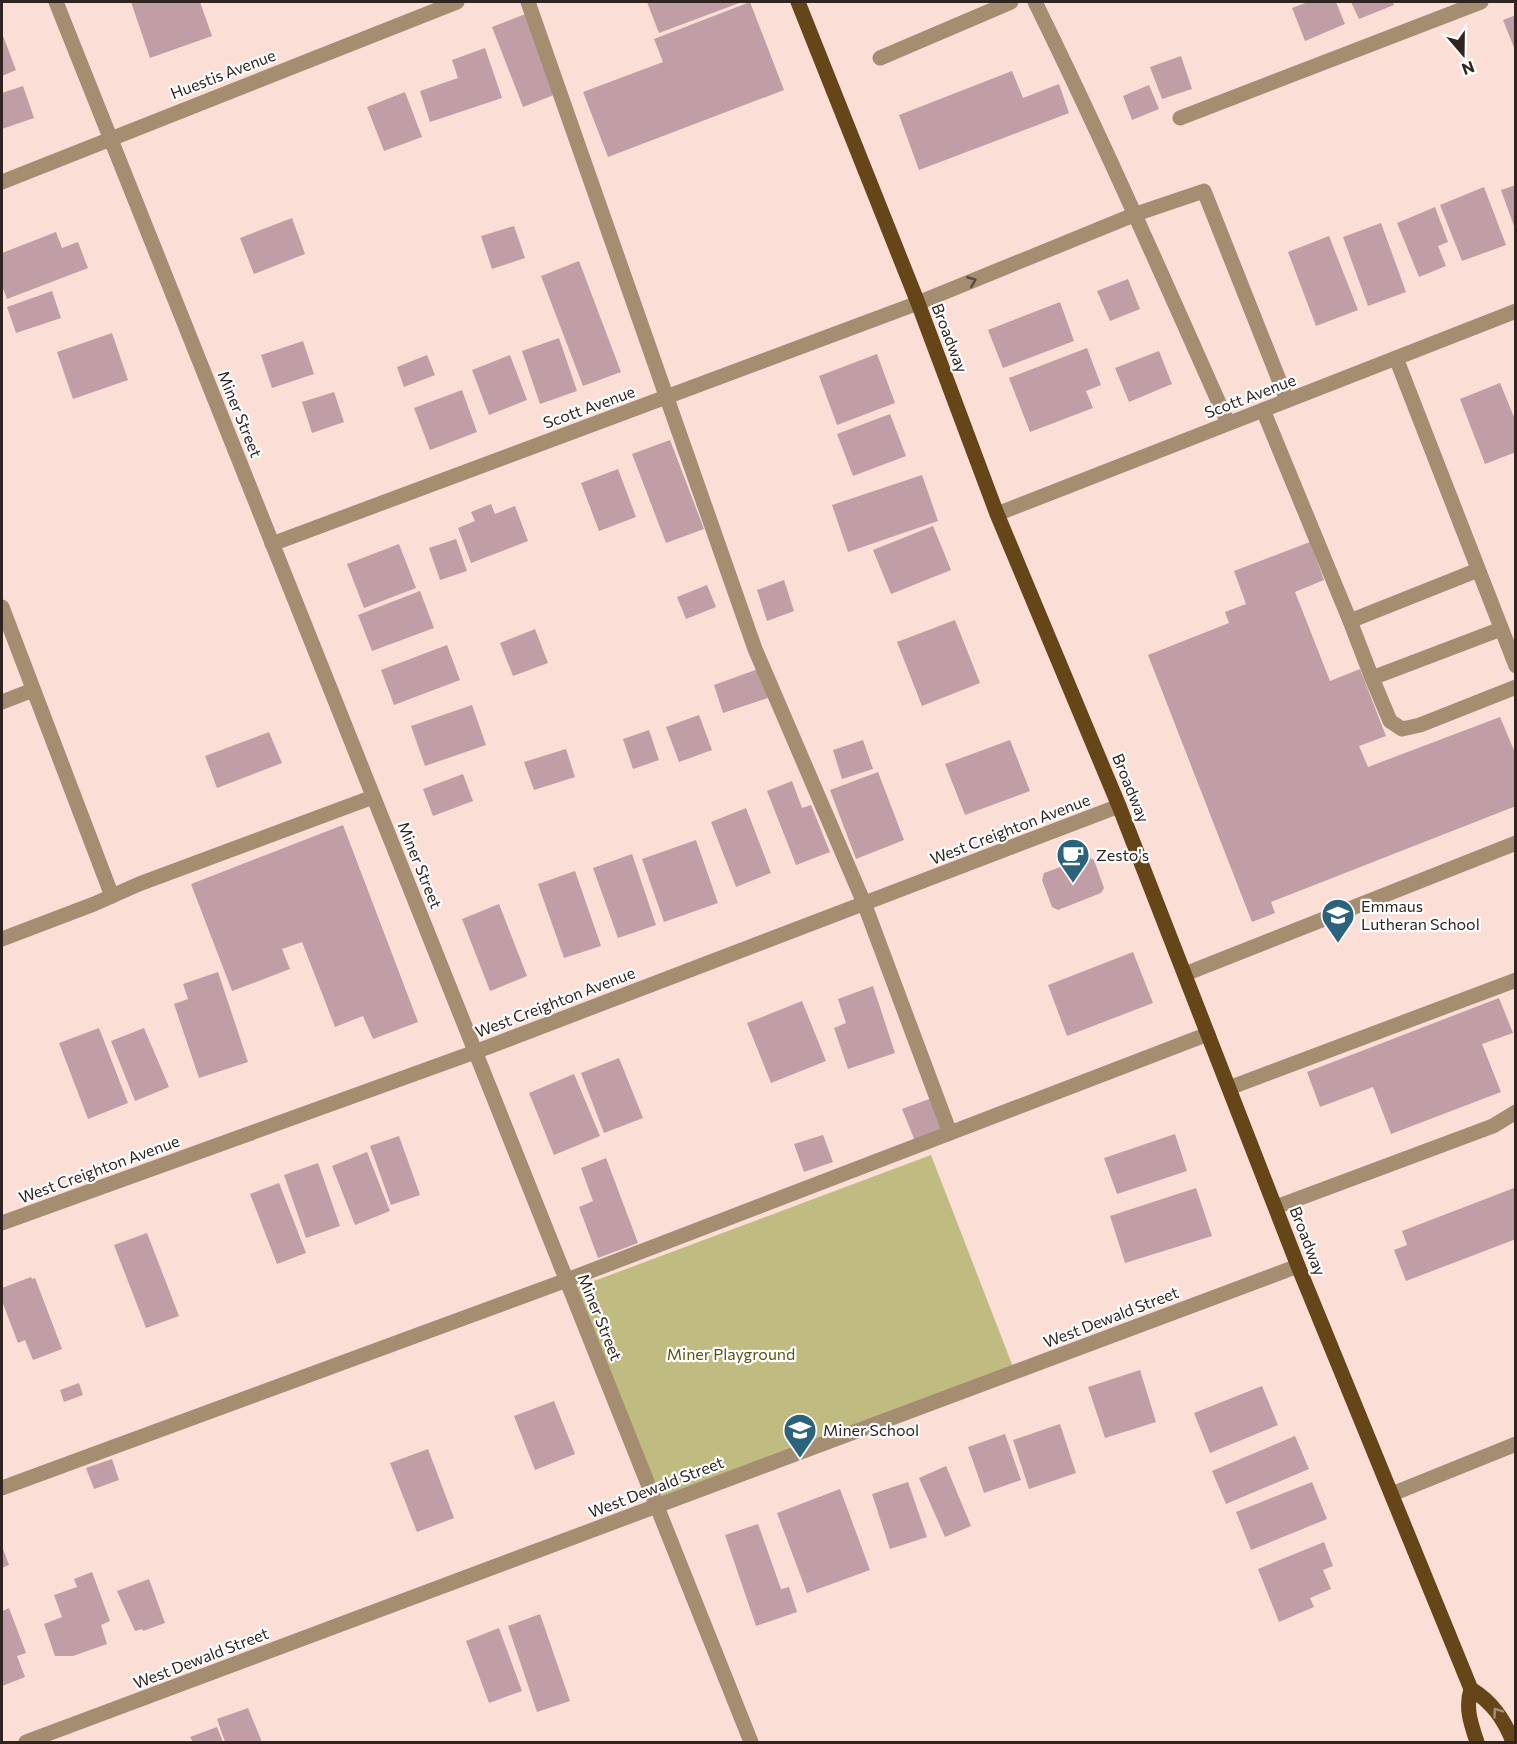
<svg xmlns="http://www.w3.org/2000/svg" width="1517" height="1744" font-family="Commissioner,sans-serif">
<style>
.green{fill:#c0bc81}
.building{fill:#c19ea6}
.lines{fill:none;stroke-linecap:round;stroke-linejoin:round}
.minor{stroke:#a48d71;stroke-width:15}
.major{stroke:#664619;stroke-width:15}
.oneway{stroke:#59493c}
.oneway2{stroke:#a39075}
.labels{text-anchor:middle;stroke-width:4.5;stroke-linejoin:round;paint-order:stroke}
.street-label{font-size:16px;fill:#302420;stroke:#fff}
.poi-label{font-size:16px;fill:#302420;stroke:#fff;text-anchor:start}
.park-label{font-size:16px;fill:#585312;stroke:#fff}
</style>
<rect width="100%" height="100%" fill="#fbdfd6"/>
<polygon class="green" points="931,1155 1015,1372 657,1506 570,1290"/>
<g class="building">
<polygon points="131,2 200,2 212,36 150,58"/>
<polygon points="647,2 742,2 659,33"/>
<polygon points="750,2 784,90 608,157 583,92 663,62 654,39"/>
<polygon points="1308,2 1336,2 1345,24 1305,41 1292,8"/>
<polygon points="1351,2 1393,2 1394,5 1359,19"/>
<polygon points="528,13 559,93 523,107 492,27"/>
<polygon points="1516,15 1516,50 1515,50 1503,20"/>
<polygon points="2,33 16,70 2,76"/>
<polygon points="485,48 502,98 430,122 420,91 458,78 452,60"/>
<polygon points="1181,56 1192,89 1162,99 1150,67"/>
<polygon points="1012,71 1023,98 1059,84 1069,113 919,170 899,115"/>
<polygon points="1149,85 1159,109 1132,120 1123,96"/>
<polygon points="23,86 34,118 2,129 2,93"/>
<polygon points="405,92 422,137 384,151 367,107"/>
<polygon points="1516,185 1516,229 1515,229 1501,190"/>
<polygon points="1484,187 1506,245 1462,261 1440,205"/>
<polygon points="1435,207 1448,242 1438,246 1446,266 1419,277 1397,223"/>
<polygon points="292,218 305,254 254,274 240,238"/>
<polygon points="1381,223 1406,292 1368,306 1343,237"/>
<polygon points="514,226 525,258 492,269 481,236"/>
<polygon points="56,232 62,248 78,242 88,268 7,299 2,286 2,253"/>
<polygon points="1329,236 1358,310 1316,326 1288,252"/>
<polygon points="579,261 621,372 583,386 541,276"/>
<polygon points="1128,279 1140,309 1110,321 1097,291"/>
<polygon points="52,291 61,318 16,333 7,307"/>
<polygon points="1060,302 1074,341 1003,368 988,330"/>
<polygon points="112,333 128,380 73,399 57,352"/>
<polygon points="559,338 577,391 540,404 522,351"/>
<polygon points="303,341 314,374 272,388 261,355"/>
<polygon points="1087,348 1101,385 1086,391 1093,408 1030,432 1009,378"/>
<polygon points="1159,351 1172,384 1129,402 1115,368"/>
<polygon points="877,354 895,403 837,425 819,376"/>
<polygon points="427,355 435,375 404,387 397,367"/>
<polygon points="510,355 527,400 489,415 472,370"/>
<polygon points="1500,383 1516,422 1516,452 1485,464 1460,399"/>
<polygon points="462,390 477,432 430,450 414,408"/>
<polygon points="334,392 344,422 312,433 302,402"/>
<polygon points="890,414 906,456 853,476 837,434"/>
<polygon points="670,440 704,529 666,543 632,454"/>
<polygon points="618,469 636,517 599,531 581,483"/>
<polygon points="922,475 938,521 848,552 832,505"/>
<polygon points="491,504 495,514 515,506 528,541 471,563 458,528 475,521 471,512"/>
<polygon points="933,526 951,570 891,594 873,550"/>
<polygon points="456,539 467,571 440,580 429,548"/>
<polygon points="1310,542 1324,580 1295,592 1330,681 1360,669 1386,736 1359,746 1368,767 1500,717 1516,755 1516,806 1271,902 1275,913 1252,922 1148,655 1229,623 1225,612 1246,604 1234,571"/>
<polygon points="399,544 416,588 364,608 347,564"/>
<polygon points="784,580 794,611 767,621 757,590"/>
<polygon points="707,585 716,607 686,619 677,597"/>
<polygon points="420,591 434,628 372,651 358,615"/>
<polygon points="955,620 980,683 922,706 897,642"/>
<polygon points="535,629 548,663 513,676 500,643"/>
<polygon points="447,645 460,680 394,705 381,670"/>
<polygon points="758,669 768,698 723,713 714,685"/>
<polygon points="472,705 486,745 425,766 411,726"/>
<polygon points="699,715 712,750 679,762 666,727"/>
<polygon points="649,730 659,760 633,769 623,739"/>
<polygon points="269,732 282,763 217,788 205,756"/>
<polygon points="863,740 873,769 842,779 833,750"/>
<polygon points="1010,740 1030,791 965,815 945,764"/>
<polygon points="566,749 575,777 534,790 524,762"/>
<polygon points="878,772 904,840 856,859 830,790"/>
<polygon points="463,774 473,801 433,816 423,789"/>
<polygon points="792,781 802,808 811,805 830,852 796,865 767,791"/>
<polygon points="746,808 771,873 736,887 711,822"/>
<polygon points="343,825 418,1022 373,1039 363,1016 335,1027 302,942 282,949 290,969 232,991 191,884"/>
<polygon points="696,840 718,903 664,922 642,859"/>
<polygon points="632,854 656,925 618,938 593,868"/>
<polygon points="1088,857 1094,860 1104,888 1101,893 1058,910 1052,907 1042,880 1044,873"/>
<polygon points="575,871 601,946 564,958 538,884"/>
<polygon points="499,904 527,976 490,991 462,919"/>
<polygon points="1133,952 1153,1003 1067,1036 1048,985"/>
<polygon points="218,972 248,1062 199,1078 174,1004 188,999 183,984"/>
<polygon points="873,986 895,1053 848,1069 834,1028 846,1023 838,999"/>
<polygon points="1499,998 1513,1033 1482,1044 1501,1092 1391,1134 1373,1087 1320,1107 1307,1072"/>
<polygon points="802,1001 826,1061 771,1083 747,1023"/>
<polygon points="99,1028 128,1103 88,1119 59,1043"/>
<polygon points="144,1028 169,1087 135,1101 111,1041"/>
<polygon points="619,1058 643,1118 604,1133 581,1073"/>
<polygon points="574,1074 600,1136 554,1155 529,1093"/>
<polygon points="932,1098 944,1131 915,1141 902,1109"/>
<polygon points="1175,1134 1187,1171 1117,1194 1104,1158"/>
<polygon points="823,1135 833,1162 804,1172 794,1144"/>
<polygon points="399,1136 420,1195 391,1205 370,1146"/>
<polygon points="367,1152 390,1211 355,1225 332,1166"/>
<polygon points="606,1158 638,1243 598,1258 579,1207 593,1201 581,1168"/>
<polygon points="318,1163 340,1226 306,1238 284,1175"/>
<polygon points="279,1183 306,1253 277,1264 250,1194"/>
<polygon points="1196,1188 1212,1236 1125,1263 1110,1216"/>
<polygon points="1514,1188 1516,1239 1406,1281 1394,1250 1407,1245 1402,1231"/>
<polygon points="147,1233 179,1316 146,1328 114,1245"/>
<polygon points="31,1277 32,1279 35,1278 62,1349 33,1360 25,1340 18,1343 2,1301 2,1288"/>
<polygon points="1140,1370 1156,1422 1105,1438 1088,1387"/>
<polygon points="79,1383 83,1395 64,1402 60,1390"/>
<polygon points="1262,1386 1278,1425 1210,1453 1194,1413"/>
<polygon points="554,1401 575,1454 535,1470 514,1416"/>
<polygon points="1060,1424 1076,1473 1029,1489 1013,1440"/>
<polygon points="1005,1434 1021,1480 984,1493 968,1447"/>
<polygon points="1295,1436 1309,1469 1226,1504 1212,1471"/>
<polygon points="428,1449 454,1518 417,1532 390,1463"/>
<polygon points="112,1459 119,1480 94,1489 86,1468"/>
<polygon points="946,1466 971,1526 945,1537 919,1478"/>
<polygon points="908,1482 927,1537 890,1549 872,1494"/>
<polygon points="1312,1482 1327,1519 1251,1550 1236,1512"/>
<polygon points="840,1489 870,1570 807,1593 777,1513"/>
<polygon points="758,1524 781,1589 789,1587 797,1612 756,1626 725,1535"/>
<polygon points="1324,1542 1333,1566 1323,1570 1331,1589 1310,1598 1314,1607 1279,1622 1258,1569"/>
<polygon points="2,1546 9,1565 2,1568"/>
<polygon points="92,1572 110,1621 101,1625 107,1644 73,1656 55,1656 44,1624 62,1617 54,1595 77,1587 74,1579"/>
<polygon points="149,1579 165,1623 143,1631 142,1629 135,1631 117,1591"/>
<polygon points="9,1608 26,1653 17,1656 25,1677 2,1686 2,1611"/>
<polygon points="540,1614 570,1701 537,1712 508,1626"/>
<polygon points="499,1628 522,1691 489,1703 466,1641"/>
<polygon points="248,1708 262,1742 225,1742 217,1719"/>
<polygon points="217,1727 223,1742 193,1742 190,1737"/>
</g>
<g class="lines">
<g class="minor">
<polyline points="56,2 751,1742"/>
<polyline points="528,2 755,649 864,903 950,1133 1208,1034"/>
<path d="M 1035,2 C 1103,140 1165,282 1228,423"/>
<polyline points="880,58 1011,2"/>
<polyline points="1180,118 1481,2"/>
<polyline points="2,182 457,2"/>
<polyline points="1396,358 1516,666"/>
<polyline points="1263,410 1350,621 1478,570"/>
<polyline points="997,514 1516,311"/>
<polyline points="272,544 918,303 1136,214 1204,191 1287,400"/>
<polyline points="2,607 112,896"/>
<polyline points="1350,621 1372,678 1501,629"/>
<polyline points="1372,678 1390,721 1402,729 1420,725 1516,687"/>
<polyline points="2,702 33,690"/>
<polyline points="2,939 94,904 139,884 373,797"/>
<polyline points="1185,974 1516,843"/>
<polyline points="1229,1088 1516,980"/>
<polyline points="1276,1207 1493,1126 1516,1112"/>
<polyline points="2,1223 475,1052 1119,806"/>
<polyline points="2,1488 567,1280 950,1133"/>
<polyline points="1392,1494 1516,1444"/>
<polyline points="26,1742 1298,1266"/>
</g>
<g class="major">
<path d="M 798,2 L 918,303 L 997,514 L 1119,806 L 1298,1266 L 1471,1689 C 1492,1702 1504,1719 1513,1742"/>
<path d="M 1471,1689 C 1465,1708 1471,1724 1477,1742"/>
</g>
</g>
<defs><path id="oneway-chevron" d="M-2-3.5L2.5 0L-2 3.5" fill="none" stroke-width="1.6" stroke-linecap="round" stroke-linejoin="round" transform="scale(1.5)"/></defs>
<use class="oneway" href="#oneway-chevron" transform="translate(972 281) rotate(-22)"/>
<use class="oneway2" href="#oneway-chevron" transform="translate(1497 1712) rotate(-126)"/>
<defs>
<g id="cafe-pin" transform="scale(1.725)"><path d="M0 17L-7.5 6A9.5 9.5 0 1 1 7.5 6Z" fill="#2b637d" stroke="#fff"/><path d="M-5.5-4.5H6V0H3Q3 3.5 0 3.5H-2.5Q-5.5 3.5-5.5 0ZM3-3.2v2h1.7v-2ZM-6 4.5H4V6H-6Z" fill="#fff"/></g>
<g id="school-pin" transform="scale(1.725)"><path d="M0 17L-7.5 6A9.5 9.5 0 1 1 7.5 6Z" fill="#2b637d" stroke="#fff"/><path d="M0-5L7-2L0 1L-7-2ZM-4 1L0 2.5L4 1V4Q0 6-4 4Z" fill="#fff"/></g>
</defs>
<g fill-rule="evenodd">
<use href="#cafe-pin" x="1073" y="855"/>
<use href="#school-pin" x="1338" y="915"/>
<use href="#school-pin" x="800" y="1430"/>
</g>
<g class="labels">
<g class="street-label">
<text transform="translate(223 74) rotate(-21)" y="6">Huestis Avenue</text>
<text transform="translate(950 338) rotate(69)" y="6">Broadway</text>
<text transform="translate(1250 396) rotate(-21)" y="6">Scott Avenue</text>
<text transform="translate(589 407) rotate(-20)" y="6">Scott Avenue</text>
<text transform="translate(240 414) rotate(68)" y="6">Miner Street</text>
<text transform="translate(1131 788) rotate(68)" y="6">Broadway</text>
<text transform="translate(1010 829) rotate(-21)" y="6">West Creighton Avenue</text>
<text transform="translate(420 865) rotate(68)" y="6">Miner Street</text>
<text transform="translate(555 1002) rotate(-21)" y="6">West Creighton Avenue</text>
<text transform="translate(99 1169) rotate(-20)" y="6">West Creighton Avenue</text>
<text transform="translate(1308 1241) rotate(69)" y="6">Broadway</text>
<text transform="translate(600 1317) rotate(68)" y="6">Miner Street</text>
<text transform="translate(1111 1317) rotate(-21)" y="6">West Dewald Street</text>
<text transform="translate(656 1487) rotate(-21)" y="6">West Dewald Street</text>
<text transform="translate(201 1658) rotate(-21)" y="6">West Dewald Street</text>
</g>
<g class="poi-label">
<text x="1096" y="861">Zesto's</text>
<text x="1361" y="912">Emmaus<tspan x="1361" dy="18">Lutheran School</tspan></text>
<text x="823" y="1436">Miner School</text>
</g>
<g class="park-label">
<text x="731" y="1360">Miner Playground</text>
</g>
</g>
<rect width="1517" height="1744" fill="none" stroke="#302420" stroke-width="6"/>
<g transform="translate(1463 54) rotate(160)" stroke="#ffffff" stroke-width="4.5" paint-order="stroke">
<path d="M0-4.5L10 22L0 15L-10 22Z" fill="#302420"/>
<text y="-9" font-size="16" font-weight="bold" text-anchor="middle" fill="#302420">N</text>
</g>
</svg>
